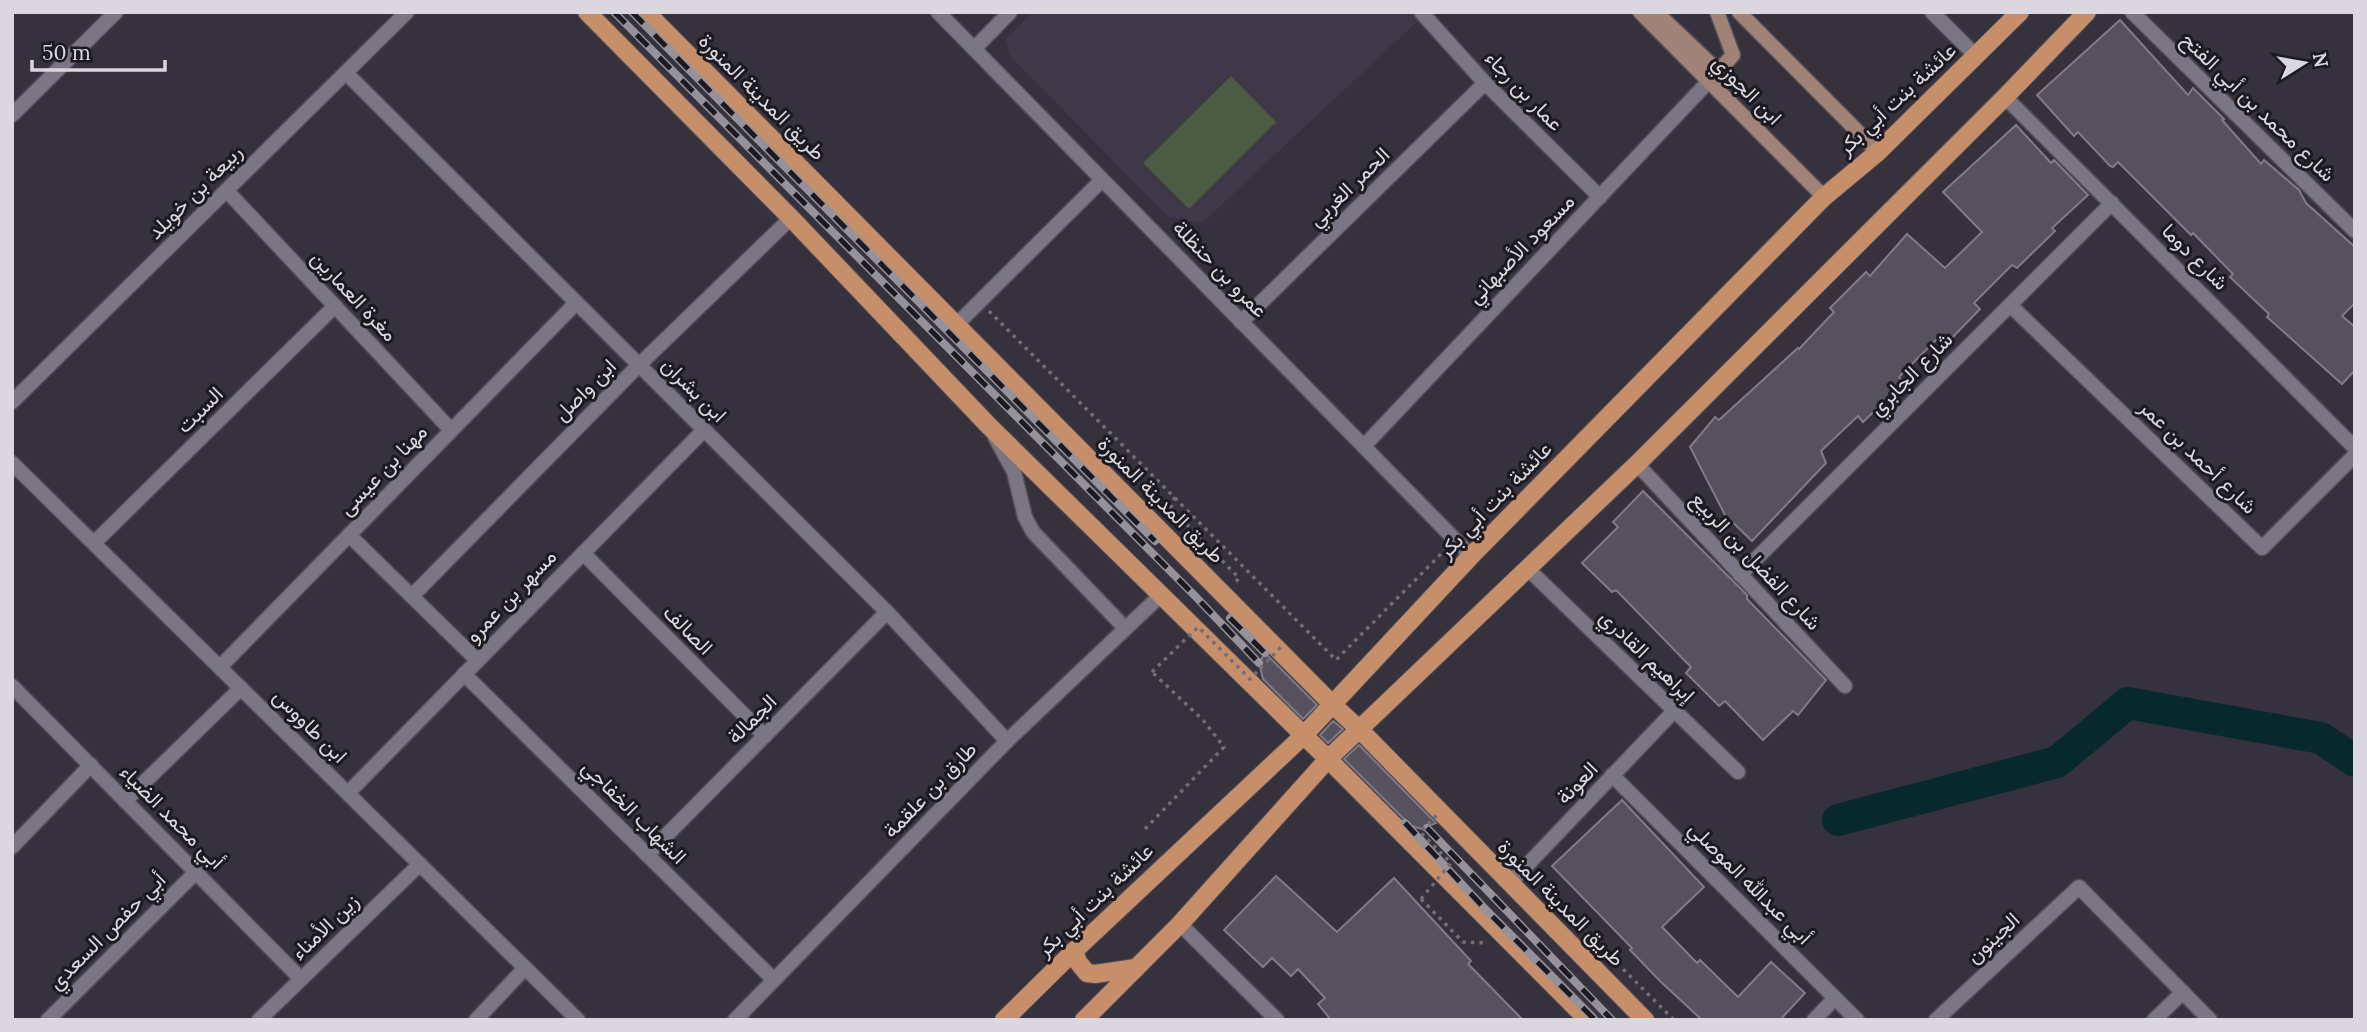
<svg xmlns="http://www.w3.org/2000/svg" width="2367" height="1032" font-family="Lora,Vazirmatn,serif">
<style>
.built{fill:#3e3849}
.green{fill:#4b5c42}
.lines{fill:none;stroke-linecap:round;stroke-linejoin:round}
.river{stroke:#07282c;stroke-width:32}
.building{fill:#55515d;stroke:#807b88;stroke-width:2}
.street-casing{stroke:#524e58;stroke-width:17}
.secondary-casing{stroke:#524e58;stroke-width:17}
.primary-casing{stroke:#524e58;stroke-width:20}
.path{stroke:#726e78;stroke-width:3.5;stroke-dasharray:3.5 5;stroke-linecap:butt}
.street{stroke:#7a7683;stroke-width:14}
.secondary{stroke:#a08276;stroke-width:14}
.primary{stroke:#c68f69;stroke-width:18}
.rail-casing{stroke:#95929b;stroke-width:8}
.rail{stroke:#1c1a20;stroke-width:5;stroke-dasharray:16;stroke-linecap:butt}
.path-bridge{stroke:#726e78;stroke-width:3.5;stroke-dasharray:3.5 5;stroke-linecap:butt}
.labels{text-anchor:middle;stroke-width:6;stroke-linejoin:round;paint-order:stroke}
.street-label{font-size:21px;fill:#dad7de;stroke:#1c1a20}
</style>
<rect width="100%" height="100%" fill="#36323d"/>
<polygon class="built" points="1033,12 1414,12 1421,18 1202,223 1168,217 1010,56 1005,39"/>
<polygon class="green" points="1231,76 1276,122 1189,209 1143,163"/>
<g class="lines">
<polyline class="river" points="1838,820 2057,762 2128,703 2321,738 2355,761"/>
</g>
<g class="building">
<polygon points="2120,20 2188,95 2193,88 2224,119 2222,120 2261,164 2264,160 2299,190 2306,203 2355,247 2355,303 2342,316 2355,327 2355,370 2342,384 2267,317 2269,314 2230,277 2233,274 2193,233 2191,235 2118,162 2113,167 2110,166 2078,132 2074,136 2037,95"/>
<polygon points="2016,125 2051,163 2054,160 2088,195 2052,228 2055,231 2017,268 2012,265 1974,303 1980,309 1948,342 1941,335 1899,377 1904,383 1863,422 1858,416 1821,451 1826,463 1752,541 1725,515 1690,447 1715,417 1719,420 1798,348 1799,349 1834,312 1830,308 1866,272 1870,276 1907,234 1945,268 1982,232 1943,192"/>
<polygon points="1643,491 1747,595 1747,599 1826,680 1798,715 1793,711 1763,740 1725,701 1719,706 1686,673 1691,667 1616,590 1612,592 1582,563 1618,527 1613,522"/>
<polygon points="1265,653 1317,705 1303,719 1263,679 1259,663"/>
<polygon points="1333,721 1343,729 1328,743 1320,735"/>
<polygon points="1359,745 1436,823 1422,829 1411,826 1344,759"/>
<polygon points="1622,800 1704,887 1662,927 1697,963 1700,960 1738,997 1771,962 1805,993 1780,1020 1702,1020 1660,981 1630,950 1632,948 1552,866"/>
<polygon points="1276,876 1337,932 1394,878 1471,961 1468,964 1523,1020 1331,1020 1318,1004 1325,998 1298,969 1291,976 1272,958 1263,967 1224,930"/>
</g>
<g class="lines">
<g class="street-casing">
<g id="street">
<polyline points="938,12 1471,556"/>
<polyline points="1421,12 1485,83 1600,197"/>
<polyline points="1932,12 1976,56"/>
<polyline points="2132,12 2355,231"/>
<polyline points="974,49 1010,12"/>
<polyline points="346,73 887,612 1007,741"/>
<polyline points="2005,97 2355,448"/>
<polyline points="12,115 116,12"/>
<polyline points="227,191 451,430"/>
<polyline points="2010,305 2262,548 2355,455"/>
<polyline points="1241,322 1485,83"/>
<polyline points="956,325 1102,180"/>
<polyline points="12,402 407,12"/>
<polyline points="995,437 1014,472 1025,517 1033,532 1125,628"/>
<polyline points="1364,446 1709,81"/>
<polyline points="12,463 578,1020"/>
<polyline points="1637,464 1845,686"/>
<polyline points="349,535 477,660"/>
<polyline points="94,543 335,306"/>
<polyline points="583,553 765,736"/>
<polyline points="1528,569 1738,772"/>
<polyline points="1740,575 2112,203"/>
<polyline points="412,596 639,365 791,218"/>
<polyline points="220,667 576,303"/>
<polyline points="464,674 774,980"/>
<polyline points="12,686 301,979"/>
<polyline points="1612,775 1857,1020"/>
<polyline points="348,793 704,430"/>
<polyline points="125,801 241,688"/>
<polyline points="12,847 91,765"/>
<polyline points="647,855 887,612"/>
<polyline points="1510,883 1674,711"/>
<polyline points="1180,924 1277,1020"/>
<polyline points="48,1020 196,872"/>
<polyline points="259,1020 420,864"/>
<polyline points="476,1020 525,968"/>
<polyline points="735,1020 1007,741 1161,595"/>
<polyline points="1814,1020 1835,998"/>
<polyline points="1936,1020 2079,887 2210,1020"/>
<polyline points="2154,1020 2183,992"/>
</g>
</g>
<g class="secondary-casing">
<g id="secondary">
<polyline points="1640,12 1824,197"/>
<polyline points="1656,12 1716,69 1724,65 1733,55 1717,12"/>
<polyline points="1739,12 1878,152"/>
</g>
</g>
<g class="primary-casing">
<g id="primary">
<polyline points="587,12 791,218 989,426 1328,759 1588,1020"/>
<polyline points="646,12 1333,705 1360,730 1645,1020"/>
<polyline points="1074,951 1078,962 1087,973 1095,974 1136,968"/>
<polyline points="1004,1020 1074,951 1303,736 1471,556 1824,197 1878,152 2020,12"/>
<polyline points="1084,1020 1180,924 1328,759 1637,464 2005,97 2087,12"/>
</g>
</g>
<g class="path">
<polyline points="989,311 1336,660 1445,550"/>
<polyline points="1175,497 1171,508 1239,578 1235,583"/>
<polyline points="1145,829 1224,747 1203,720 1152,672"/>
<polyline points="1551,897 1674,1020"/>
<polyline points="1421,899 1463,942 1486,943"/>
</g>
<use href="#street" class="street"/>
<use href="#secondary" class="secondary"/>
<use href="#primary" class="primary"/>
<g class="rail-casing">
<g id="rail">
<polyline points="614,12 1196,597 1259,663"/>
<polyline points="632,12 1155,541"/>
<polyline points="1230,618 1265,653"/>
<polyline points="1405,823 1484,908 1595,1020"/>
<polyline points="1427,828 1612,1020"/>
</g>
</g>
<use href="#rail" class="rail"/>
<g class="path-bridge">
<polyline points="1152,672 1198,627 1250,679 1281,647"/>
<polyline points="1421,899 1451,863 1420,832 1440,812"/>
</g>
</g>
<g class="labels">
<g class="street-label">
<text transform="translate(1747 90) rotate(45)" y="7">ابن الجوزي</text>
<text transform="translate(1524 91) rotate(46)" y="7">عمار بن رجاء</text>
<text transform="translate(762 97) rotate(45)" y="7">طريق المدينة المنورة</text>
<text transform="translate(1897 99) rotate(-43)" y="7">عائشة بنت أبي بكر</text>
<text transform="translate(2258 107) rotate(44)" y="7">شارع محمد بن أبي الفتح</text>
<text transform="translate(1349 187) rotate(-44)" y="7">الحمر الغربي</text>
<text transform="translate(195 192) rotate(-45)" y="7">ربيعة بن خويلد</text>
<text transform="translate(1521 249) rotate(-46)" y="7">مسعود الأصبهاني</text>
<text transform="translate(2195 257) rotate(45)" y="7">شارع دوما</text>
<text transform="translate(1220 269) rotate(46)" y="7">عمرو بن حنظلة</text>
<text transform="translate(354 296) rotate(47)" y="7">مغرة العمارين</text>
<text transform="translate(1911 374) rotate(-45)" y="7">شارع الجابري</text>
<text transform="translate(585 390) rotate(-45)" y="7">ابن واصل</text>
<text transform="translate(694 390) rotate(45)" y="7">ابن بشران</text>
<text transform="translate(200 410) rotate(-45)" y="7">السبت</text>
<text transform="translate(2198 457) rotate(44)" y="7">شارع أحمد بن عمر</text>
<text transform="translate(383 470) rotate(-46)" y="7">مهنا بن عيسى</text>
<text transform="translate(1161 500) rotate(45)" y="7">طريق المدينة المنورة</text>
<text transform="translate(1495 500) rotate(-46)" y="7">عائشة بنت أبي بكر</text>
<text transform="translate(1756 561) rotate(47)" y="7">شارع الفضل بن الربيع</text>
<text transform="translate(511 596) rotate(-46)" y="7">مسهر بن عمرو</text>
<text transform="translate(688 630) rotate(45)" y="7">الصالف</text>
<text transform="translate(1647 656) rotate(44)" y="7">إبراهيم القادري</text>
<text transform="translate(752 719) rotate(-45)" y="7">الجمالة</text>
<text transform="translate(310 726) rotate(45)" y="7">ابن طاووس</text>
<text transform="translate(1577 783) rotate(-46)" y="7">العونة</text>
<text transform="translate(930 790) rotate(-46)" y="7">طارق بن علقمة</text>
<text transform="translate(634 812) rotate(45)" y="7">الشهاب الخفاجي</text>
<text transform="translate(172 817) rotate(45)" y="7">أبي محمد الضياء</text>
<text transform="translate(1750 883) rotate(45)" y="7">أبي عبدالله الموصلي</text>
<text transform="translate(1095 900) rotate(-44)" y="7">عائشة بنت أبي بكر</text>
<text transform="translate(1561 903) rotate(45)" y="7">طريق المدينة المنورة</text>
<text transform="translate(325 927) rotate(-44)" y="7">زين الأمناء</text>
<text transform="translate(107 931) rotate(-45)" y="7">أبي حفص السعدي</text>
<text transform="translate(1993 938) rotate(-43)" y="7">الجينون</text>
</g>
</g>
<rect width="2367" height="1032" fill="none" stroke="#dad7de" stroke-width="28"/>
<g transform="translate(2304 63) rotate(79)" stroke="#1c1a20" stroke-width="5" paint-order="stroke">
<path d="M0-5L12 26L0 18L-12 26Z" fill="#dad7de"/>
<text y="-10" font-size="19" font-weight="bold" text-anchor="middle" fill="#dad7de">N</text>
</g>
<path d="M32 60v10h133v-10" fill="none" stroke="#dad7de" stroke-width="3.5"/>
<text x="42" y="60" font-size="21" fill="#dad7de" stroke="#1c1a20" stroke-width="5" paint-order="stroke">50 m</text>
</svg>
